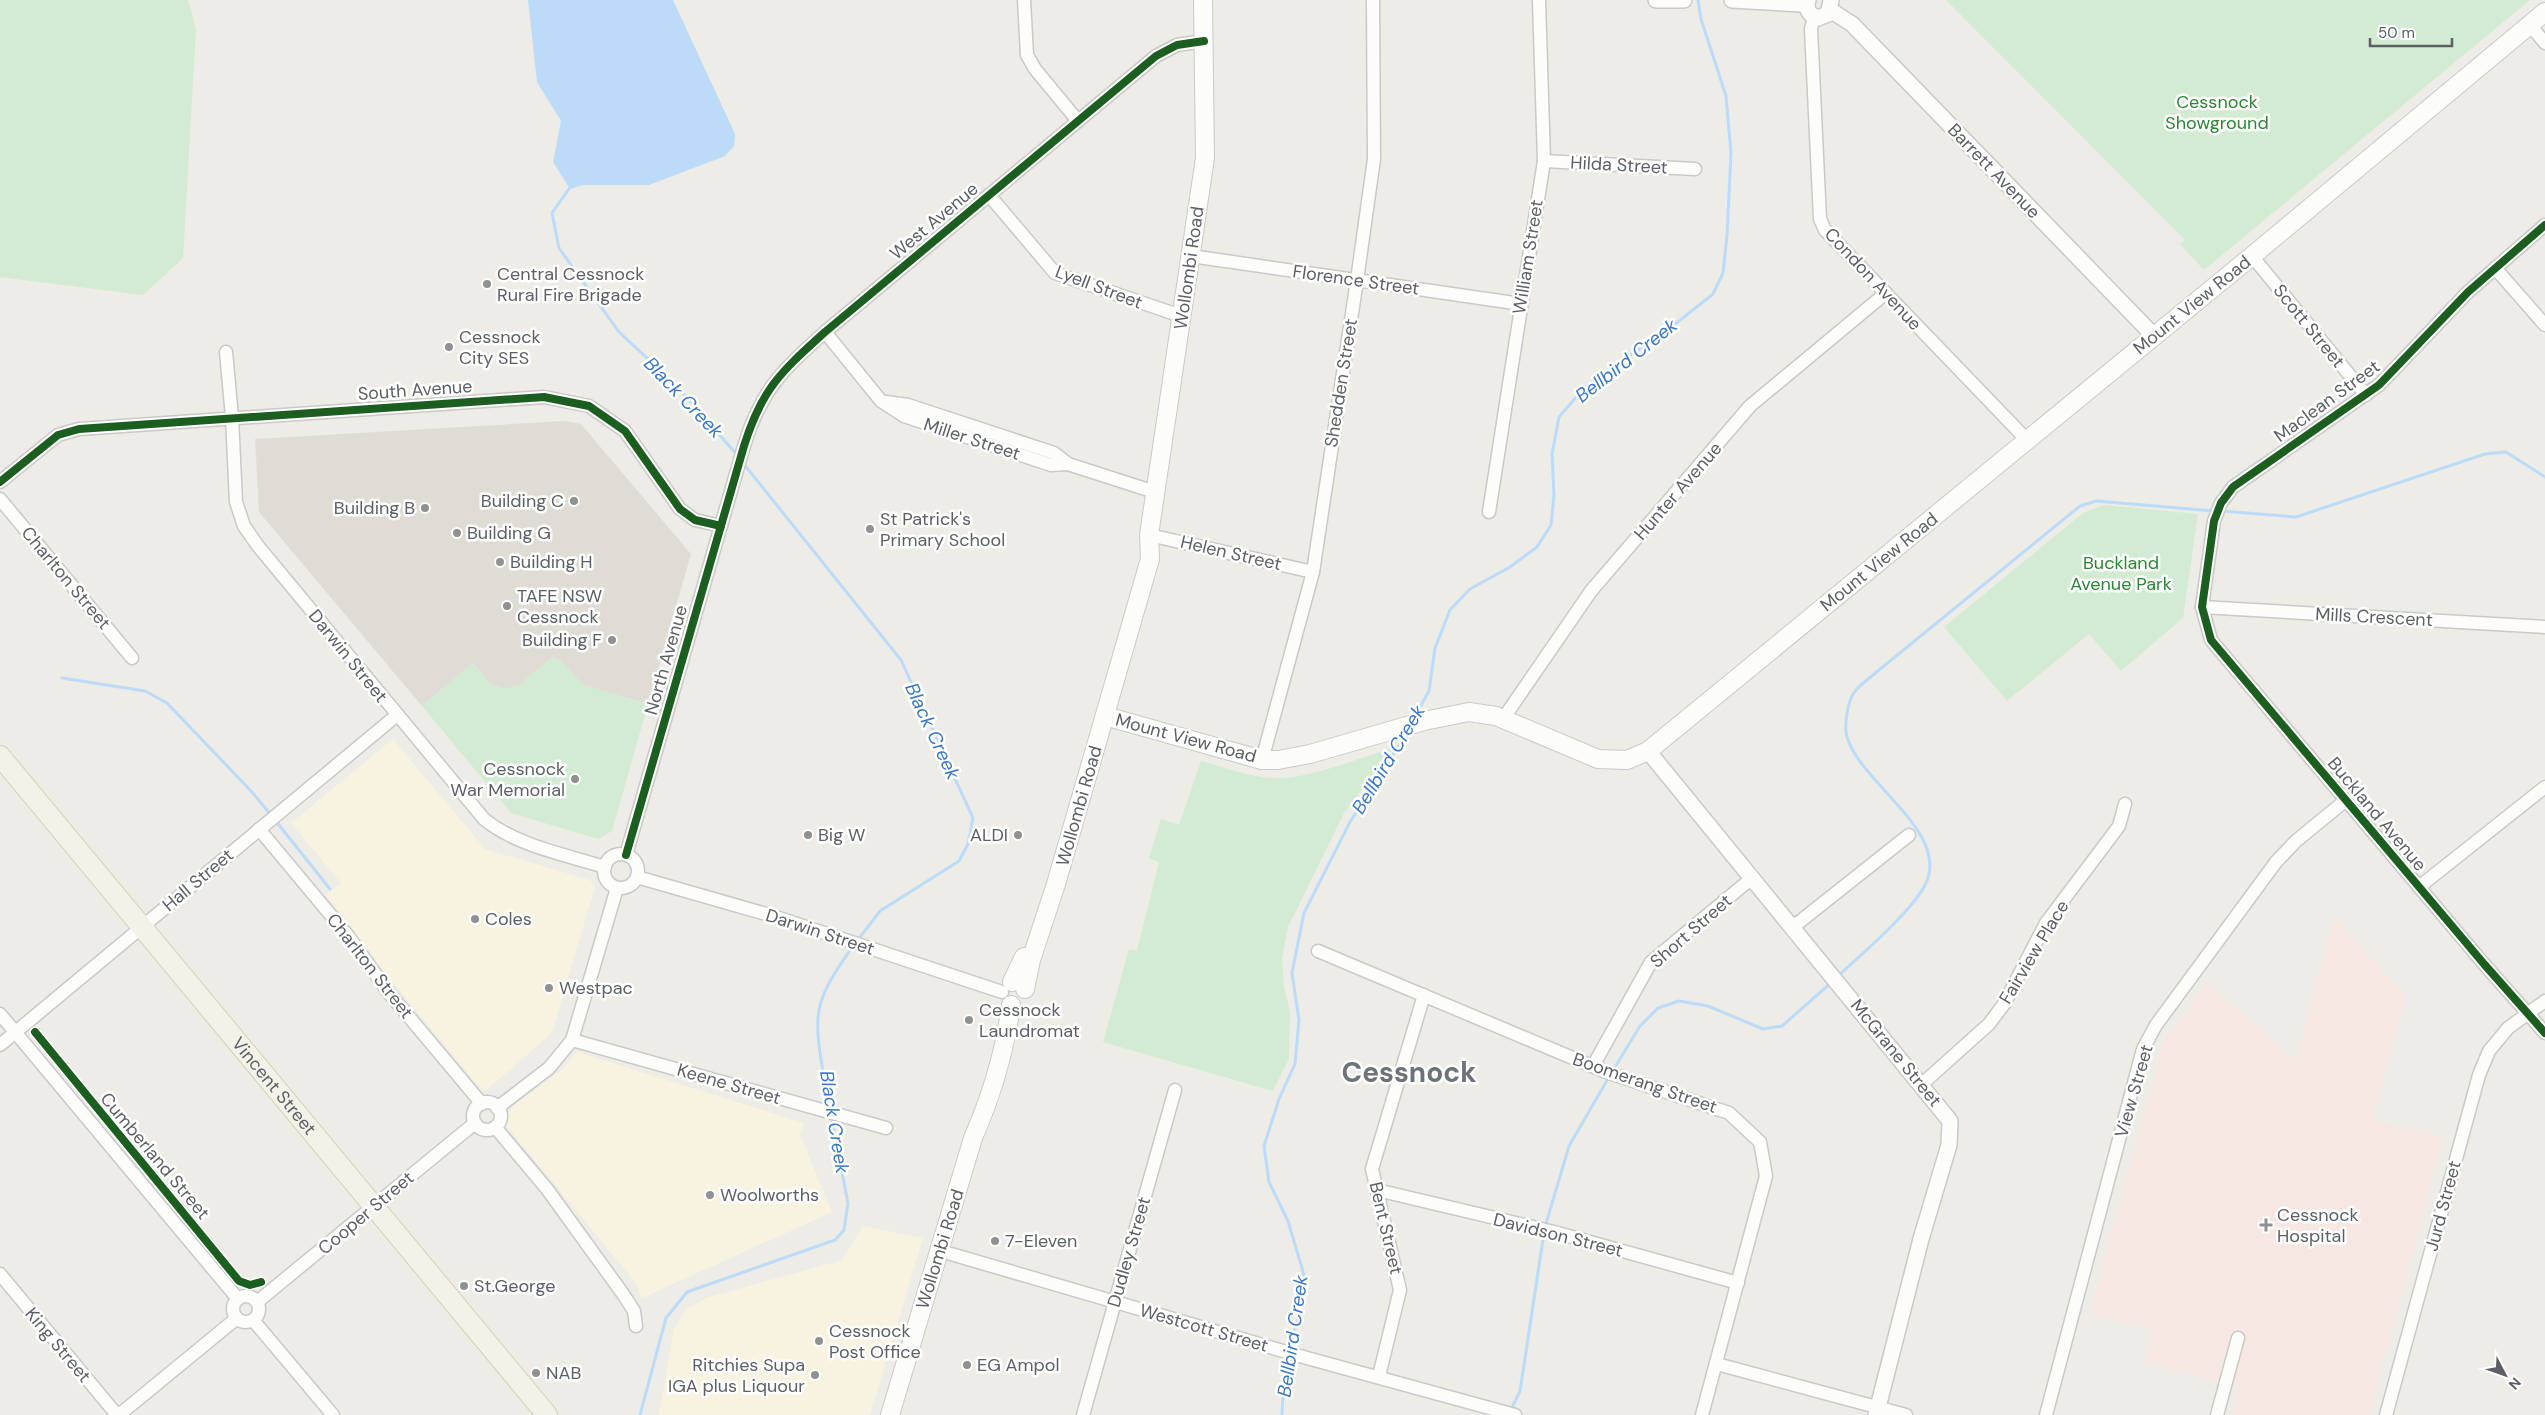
<svg xmlns="http://www.w3.org/2000/svg" width="2545" height="1415" font-family="'DM Sans',sans-serif">
<style>
.commercial{fill:#f7f3e0}
.education{fill:#dedcd5}
.medical{fill:#f6e7e3}
.green{fill:#d3ebd2}
.water{fill:#bbdbf8}
.lines{fill:none;stroke-linecap:round;stroke-linejoin:round}
.stream{stroke:#bbdbf8;stroke-width:3}
.minor-casing{stroke:#c9c9c8;stroke-width:15}
.tertiary-casing{stroke:#c9c9c8;stroke-width:18}
.secondary-casing{stroke:#c9cac9;stroke-width:20}
.primary-casing{stroke:#d7cfb3;stroke-width:22}
.minor{stroke:#fcfcfb;stroke-width:12}
.tertiary{stroke:#fcfcfb;stroke-width:15}
.secondary{stroke:#fcfcfb;stroke-width:18}
.primary{stroke:#f3f2e8;stroke-width:20}
.cycleway-casing{stroke:#fff;stroke-width:11}
.cycleway{stroke:#1b5e20;stroke-width:8}
.poi-dot{fill:#8f9193;stroke:#fff;stroke-width:2}
.labels{text-anchor:middle;stroke-width:5;stroke-linejoin:round;paint-order:stroke}
.park-label{font-size:18px;fill:#2b8634;stroke:#fff}
.street-label{font-size:18px;fill:#5c6066;stroke:#fff}
.poi-label{font-size:18px;fill:#5c6066;stroke:#fff;text-anchor:start}
.water-label{font-size:19px;font-style:italic;fill:#3877c6;stroke:#fff}
.town-label{font-size:28px;font-weight:bold;fill:#6d7278;stroke:#fff}
</style>
<rect width="100%" height="100%" fill="#edece7"/>
<g class="commercial">
<polygon points="393,739 485,849 590,880 595,887 552,1033 484,1092 385,973 326,894 341,883 291,823"/>
<polygon points="577,1052 804,1123 800,1135 832,1212 642,1298 636,1283 504,1123 512,1107 559,1072"/>
<polygon points="863,1226 923,1238 870,1415 659,1415 674,1329 686,1309 706,1298 842,1260"/>
</g>
<polygon class="education" points="566,421 581,424 691,554 648,704 583,685 560,660 553,657 519,685 504,689 490,684 473,663 422,706 259,512 255,439"/>
<polygon class="medical" points="2335,916 2406,997 2372,1120 2443,1137 2369,1415 2232,1415 2240,1387 2145,1362 2153,1330 2090,1314 2163,1042 2207,982 2295,1061"/>
<g class="green">
<polygon points="0,0 188,0 196,29 183,258 143,295 0,277"/>
<polygon points="1946,0 2530,0 2204,270 2180,244 2185,240"/>
<polygon points="2104,505 2198,514 2183,618 2121,671 2089,634 2007,701 1944,627 2083,513"/>
<polygon points="553,657 560,660 583,685 648,704 612,831 598,839 511,813 422,706 473,663 490,684 504,689 519,685"/>
<path d="M 1393,748 L 1344,813 L 1288,927 L 1282,959 L 1284,987 L 1290,1012 L 1289,1059 L 1273,1091 L 1103,1042 L 1129,949 L 1137,951 L 1159,862 L 1149,858 L 1161,819 L 1179,825 L 1201,761 C 1227,768 1256,780 1284,778 C 1321,775 1358,758 1393,748 Z"/>
</g>
<polygon class="water" points="528,0 673,0 735,134 734,146 725,156 649,185 583,185 570,189 553,162 561,121 537,82"/>
<g class="lines">
<g class="stream">
<polyline points="571,186 552,213 559,248 619,332 677,386 738,456"/>
<polyline points="743,463 901,660 973,818 968,844 959,861 880,911 857,941"/>
<polyline points="2221,511 2296,517 2485,454 2506,452 2545,477"/>
<polyline points="62,678 145,691 167,703 252,792 271,815"/>
<polyline points="1415,716 1429,691 1435,648 1450,610 1470,589 1510,567 1537,547 1551,525 1554,495 1552,454 1559,417 1585,387 1679,321 1713,294 1723,273 1727,236 1731,153 1726,96 1701,19 1698,0"/>
<polyline points="275,820 330,889"/>
<path d="M 1838,976 C 1861,955 1912,911 1925,885 C 1952,833 1860,783 1847,737 C 1844,727 1847,707 1852,696 C 1856,687 1871,677 1879,670 L 2080,506 L 2096,501 L 2214,511"/>
<polyline points="1612,1072 1640,1026 1658,1008 1679,1001 1708,1006 1763,1029 1782,1026 1832,982"/>
<path d="M 830,1110 C 826,1084 816,1044 818,1018 C 819,993 839,966 853,946"/>
<polyline points="1545,1227 1569,1146 1609,1077"/>
<polyline points="1289,1350 1298,1318 1304,1275 1288,1221 1269,1182 1264,1146 1279,1099 1295,1064 1299,1020 1292,973 1304,913 1350,822 1407,733"/>
<polyline points="1511,1410 1520,1391 1544,1233"/>
<polyline points="640,1415 666,1318 687,1292 835,1240 844,1230 848,1203 831,1116"/>
<polyline points="1282,1415 1284,1369 1288,1356"/>
</g>
<g class="minor-casing">
<g id="minor">
<polyline points="1024,0 1027,55 1035,69 1078,121"/>
<polyline points="1814,17 1811,29 1820,219 1825,230 2027,440"/>
<polyline points="2530,25 2545,43"/>
<polyline points="1544,161 1695,169"/>
<polyline points="989,195 1055,273 1181,316"/>
<polyline points="2545,225 2468,292 2379,385 2233,487 2221,503 2214,521 2202,607 2211,640 2484,964 2545,1033"/>
<polyline points="1191,256 1521,304"/>
<polyline points="2252,256 2366,395"/>
<polyline points="2495,268 2545,325"/>
<polyline points="825,332 881,401 904,416 1051,465 1068,464 1155,492"/>
<path d="M 226,352 L 232,417 L 236,502 L 244,526 L 258,546 L 484,819 C 515,845 566,855 605,867"/>
<polyline points="886,402 908,405 1054,453 1068,464"/>
<polyline points="0,482 58,435 79,429 544,397 589,406 625,431 680,509 695,520 721,526"/>
<polyline points="0,499 132,658"/>
<polyline points="1489,512 1544,161 1539,0"/>
<polyline points="1149,535 1313,572"/>
<polyline points="2202,607 2545,627"/>
<polyline points="1503,719 1591,591 1750,406 1886,293"/>
<polyline points="1262,760 1313,572 1357,280 1374,159 1373,0"/>
<polyline points="259,829 349,937 389,993 482,1104"/>
<circle cx="621" cy="871" r="17"/>
<path d="M 626,855 L 744,446 C 762,388 782,371 825,332 L 1156,56 L 1177,45 L 1204,41"/>
<polyline points="637,877 773,916 1002,992"/>
<polyline points="2419,887 2545,787"/>
<polyline points="1793,927 1909,835"/>
<polyline points="1318,951 1606,1072 1729,1113 1760,1142 1766,1176 1702,1415"/>
<polyline points="0,1014 238,1299"/>
<polyline points="572,1040 886,1128"/>
<polyline points="0,1045 397,715"/>
<polyline points="1593,1066 1651,962 1752,878"/>
<polyline points="1922,1084 1989,1024 2004,1004 2046,923 2119,826 2125,804"/>
<circle cx="487" cy="1116" r="14"/>
<polyline points="497,1108 549,1068 572,1040 617,888"/>
<polyline points="495,1127 547,1189 623,1294 634,1311 636,1326"/>
<polyline points="1377,1190 1554,1232 1738,1283"/>
<polyline points="951,1254 1307,1358 1515,1415"/>
<polyline points="0,1274 117,1415"/>
<circle cx="246" cy="1309" r="13"/>
<polyline points="257,1302 475,1123"/>
<polyline points="253,1320 333,1415"/>
<polyline points="1717,1364 1906,1415"/>
<polyline points="1379,1376 1400,1290 1372,1169 1424,995"/>
<polyline points="119,1415 237,1318"/>
<polyline points="1083,1415 1175,1090"/>
<polyline points="2046,1415 2143,1049 2156,1025 2276,862 2296,841 2346,800"/>
<polyline points="2217,1415 2238,1338"/>
<polyline points="2386,1415 2479,1075 2489,1051 2508,1028 2545,1001"/>
</g>
</g>
<g class="tertiary-casing">
<g id="tertiary">
<polyline points="1656,0 1684,0"/>
<polyline points="1732,0 1802,4 1807,6"/>
<path d="M 1808,0 C 1805,9 1809,15 1818,18 L 1828,14 L 1831,1"/>
<polyline points="1830,10 1852,24 2154,336"/>
<polyline points="1648,751 1950,1121 1949,1145 1921,1239 1876,1415"/>
</g>
</g>
<g class="secondary-casing">
<g id="secondary">
<polyline points="1105,716 1262,760 1278,760 1310,754 1424,721 1469,712 1496,716 1598,759 1627,760 1648,751 2252,256 2545,12"/>
<polyline points="1012,982 1024,957"/>
<polyline points="1025,989 1031,960 1056,884 1150,559 1149,535 1205,158 1203,0"/>
<path d="M 890,1415 L 973,1138 C 991,1097 1005,1050 1011,1005"/>
</g>
</g>
<g class="primary-casing">
<g id="primary">
<path id="s1" d="M 0,756 L 547,1415"/>
</g>
</g>
<use href="#minor" class="minor"/>
<use href="#tertiary" class="tertiary"/>
<use href="#secondary" class="secondary"/>
<use href="#primary" class="primary"/>
<g class="cycleway-casing">
<g id="cycleway">
<polyline points="2545,225 2468,292 2379,385 2233,487 2221,503 2214,521 2202,607 2211,640 2484,964 2545,1033"/>
<polyline points="0,482 58,435 79,429 544,397 589,406 625,431 680,509 695,520 721,526"/>
<path d="M 626,855 L 744,446 C 762,388 782,371 825,332 L 1156,56 L 1177,45 L 1204,41"/>
<polyline points="35,1032 239,1281 250,1285 261,1282"/>
</g>
</g>
<use href="#cycleway" class="cycleway"/>
</g>
<g class="poi-dot">
<circle cx="487" cy="284" r="5"/>
<circle cx="449" cy="347" r="5"/>
<circle cx="574" cy="501" r="5"/>
<circle cx="425" cy="508" r="5"/>
<circle cx="870" cy="529" r="5"/>
<circle cx="457" cy="533" r="5"/>
<circle cx="500" cy="562" r="5"/>
<circle cx="507" cy="606" r="5"/>
<circle cx="612" cy="640" r="5"/>
<circle cx="575" cy="779" r="5"/>
<circle cx="808" cy="835" r="5"/>
<circle cx="1018" cy="835" r="5"/>
<circle cx="475" cy="919" r="5"/>
<circle cx="549" cy="988" r="5"/>
<circle cx="969" cy="1020" r="5"/>
<circle cx="710" cy="1195" r="5"/>
<path d="M2263.5 1217.5h5v5h5v5h-5v5h-5v-5h-5v-5h5z"/>
<circle cx="995" cy="1241" r="5"/>
<circle cx="464" cy="1286" r="5"/>
<circle cx="819" cy="1341" r="5"/>
<circle cx="967" cy="1365" r="5"/>
<circle cx="536" cy="1373" r="5"/>
<circle cx="815" cy="1375" r="5"/>
</g>
<g class="labels">
<g class="park-label">
<text x="2217" y="108">Cessnock<tspan x="2217" dy="21">Showground</tspan></text>
<text x="2121" y="569">Buckland<tspan x="2121" dy="21">Avenue Park</tspan></text>
</g>
<g class="street-label">
<text transform="translate(1619 165) rotate(3)" y="6">Hilda Street</text>
<text transform="translate(1994 171) rotate(46)" y="6">Barrett Avenue</text>
<text transform="translate(934 221) rotate(-40)" y="6">West Avenue</text>
<text transform="translate(1528 257) rotate(-81)" y="6">William Street</text>
<text transform="translate(1189 268) rotate(-82)" y="6">Wollombi Road</text>
<text transform="translate(1873 279) rotate(47)" y="6">Condon Avenue</text>
<text transform="translate(1356 280) rotate(8)" y="6">Florence Street</text>
<text transform="translate(1099 287) rotate(21)" y="6">Lyell Street</text>
<text transform="translate(2192 305) rotate(-39)" y="6">Mount View Road</text>
<text transform="translate(2309 326) rotate(51)" y="6">Scott Street</text>
<text transform="translate(1341 383) rotate(-81)" y="6">Shedden Street</text>
<text transform="translate(415 390) rotate(-4)" y="6">South Avenue</text>
<text transform="translate(2327 401) rotate(-36)" y="6">Maclean Street</text>
<text transform="translate(972 439) rotate(18)" y="6">Miller Street</text>
<text transform="translate(1678 491) rotate(-49)" y="6">Hunter Avenue</text>
<text transform="translate(1231 553) rotate(13)" y="6">Helen Street</text>
<text transform="translate(1879 562) rotate(-39)" y="6">Mount View Road</text>
<text transform="translate(66 578) rotate(50)" y="6">Charlton Street</text>
<text transform="translate(2374 617) rotate(3)" y="6">Mills Crescent</text>
<text transform="translate(348 656) rotate(51)" y="6">Darwin Street</text>
<text transform="translate(666 660) rotate(-74)" y="6">North Avenue</text>
<text transform="translate(1186 738) rotate(15)" y="6">Mount View Road</text>
<text transform="translate(1079 806) rotate(-74)" y="6">Wollombi Road</text>
<text transform="translate(2377 814) rotate(50)" y="6">Buckland Avenue</text>
<text transform="translate(198 880) rotate(-40)" y="6">Hall Street</text>
<text transform="translate(1691 931) rotate(-41)" y="6">Short Street</text>
<text transform="translate(820 932) rotate(18)" y="6">Darwin Street</text>
<text transform="translate(2034 952) rotate(-59)" y="6">Fairview Place</text>
<text transform="translate(370 966) rotate(52)" y="6">Charlton Street</text>
<text transform="translate(1896 1053) rotate(51)" y="6">McGrane Street</text>
<text transform="translate(1645 1083) rotate(19)" y="6">Boomerang Street</text>
<text transform="translate(729 1084) rotate(16)" y="6">Keene Street</text>
<text dy="6" stroke="none"><textPath href="#s1" startOffset="429">Vincent Street</textPath></text>
<text transform="translate(2134 1091) rotate(-74)" y="6">View Street</text>
<text transform="translate(155 1156) rotate(50)" y="6">Cumberland Street</text>
<text transform="translate(2443 1206) rotate(-75)" y="6">Jurd Street</text>
<text transform="translate(366 1213) rotate(-40)" y="6">Cooper Street</text>
<text transform="translate(1386 1228) rotate(77)" y="6">Bent Street</text>
<text transform="translate(1558 1235) rotate(14)" y="6">Davidson Street</text>
<text transform="translate(940 1249) rotate(-73)" y="6">Wollombi Road</text>
<text transform="translate(1129 1252) rotate(-74)" y="6">Dudley Street</text>
<text transform="translate(1204 1328) rotate(16)" y="6">Westcott Street</text>
<text transform="translate(58 1345) rotate(50)" y="6">King Street</text>
</g>
<g class="poi-label">
<text x="497" y="280">Central Cessnock<tspan x="497" dy="21">Rural Fire Brigade</tspan></text>
<text x="459" y="343">Cessnock<tspan x="459" dy="21">City SES</tspan></text>
<text x="564" y="507" text-anchor="end">Building C</text>
<text x="415" y="514" text-anchor="end">Building B</text>
<text x="880" y="525">St Patrick's<tspan x="880" dy="21">Primary School</tspan></text>
<text x="467" y="539">Building G</text>
<text x="510" y="568">Building H</text>
<text x="517" y="602">TAFE NSW<tspan x="517" dy="21">Cessnock</tspan></text>
<text x="602" y="646" text-anchor="end">Building F</text>
<text x="565" y="775" text-anchor="end">Cessnock<tspan x="565" dy="21">War Memorial</tspan></text>
<text x="818" y="841">Big W</text>
<text x="1008" y="841" text-anchor="end">ALDI</text>
<text x="485" y="925">Coles</text>
<text x="559" y="994">Westpac</text>
<text x="979" y="1016">Cessnock<tspan x="979" dy="21">Laundromat</tspan></text>
<text x="720" y="1201">Woolworths</text>
<text x="2277" y="1221">Cessnock<tspan x="2277" dy="21">Hospital</tspan></text>
<text x="1005" y="1247">7-Eleven</text>
<text x="474" y="1292">St.George</text>
<text x="829" y="1337">Cessnock<tspan x="829" dy="21">Post Office</tspan></text>
<text x="805" y="1371" text-anchor="end">Ritchies Supa<tspan x="805" dy="21">IGA plus Liquour</tspan></text>
<text x="977" y="1371">EG Ampol</text>
<text x="546" y="1379">NAB</text>
</g>
<g class="water-label">
<text transform="translate(1626 360) rotate(-38)" y="7">Bellbird Creek</text>
<text transform="translate(684 397) rotate(46)" y="7">Black Creek</text>
<text transform="translate(933 731) rotate(65)" y="7">Black Creek</text>
<text transform="translate(1388 759) rotate(-59)" y="7">Bellbird Creek</text>
<text transform="translate(835 1122) rotate(81)" y="7">Black Creek</text>
<text transform="translate(1292 1336) rotate(-82)" y="7">Bellbird Creek</text>
</g>
<g class="town-label">
<text x="1409" y="1082">Cessnock</text>
</g>
</g>
<g transform="translate(2505 1375) rotate(131)" stroke="#ffffff" stroke-width="4" paint-order="stroke">
<path d="M0-4L9 19L0 12L-9 19Z" fill="#5c6066"/>
<text y="-8" font-size="14" font-weight="bold" text-anchor="middle" fill="#5c6066">N</text>
</g>
<path d="M2370 38v8h82v-8" fill="none" stroke="#5c6066" stroke-width="2.5"/>
<text x="2378" y="38" font-size="15" fill="#5c6066" stroke="#ffffff" stroke-width="4" paint-order="stroke">50 m</text>
</svg>
